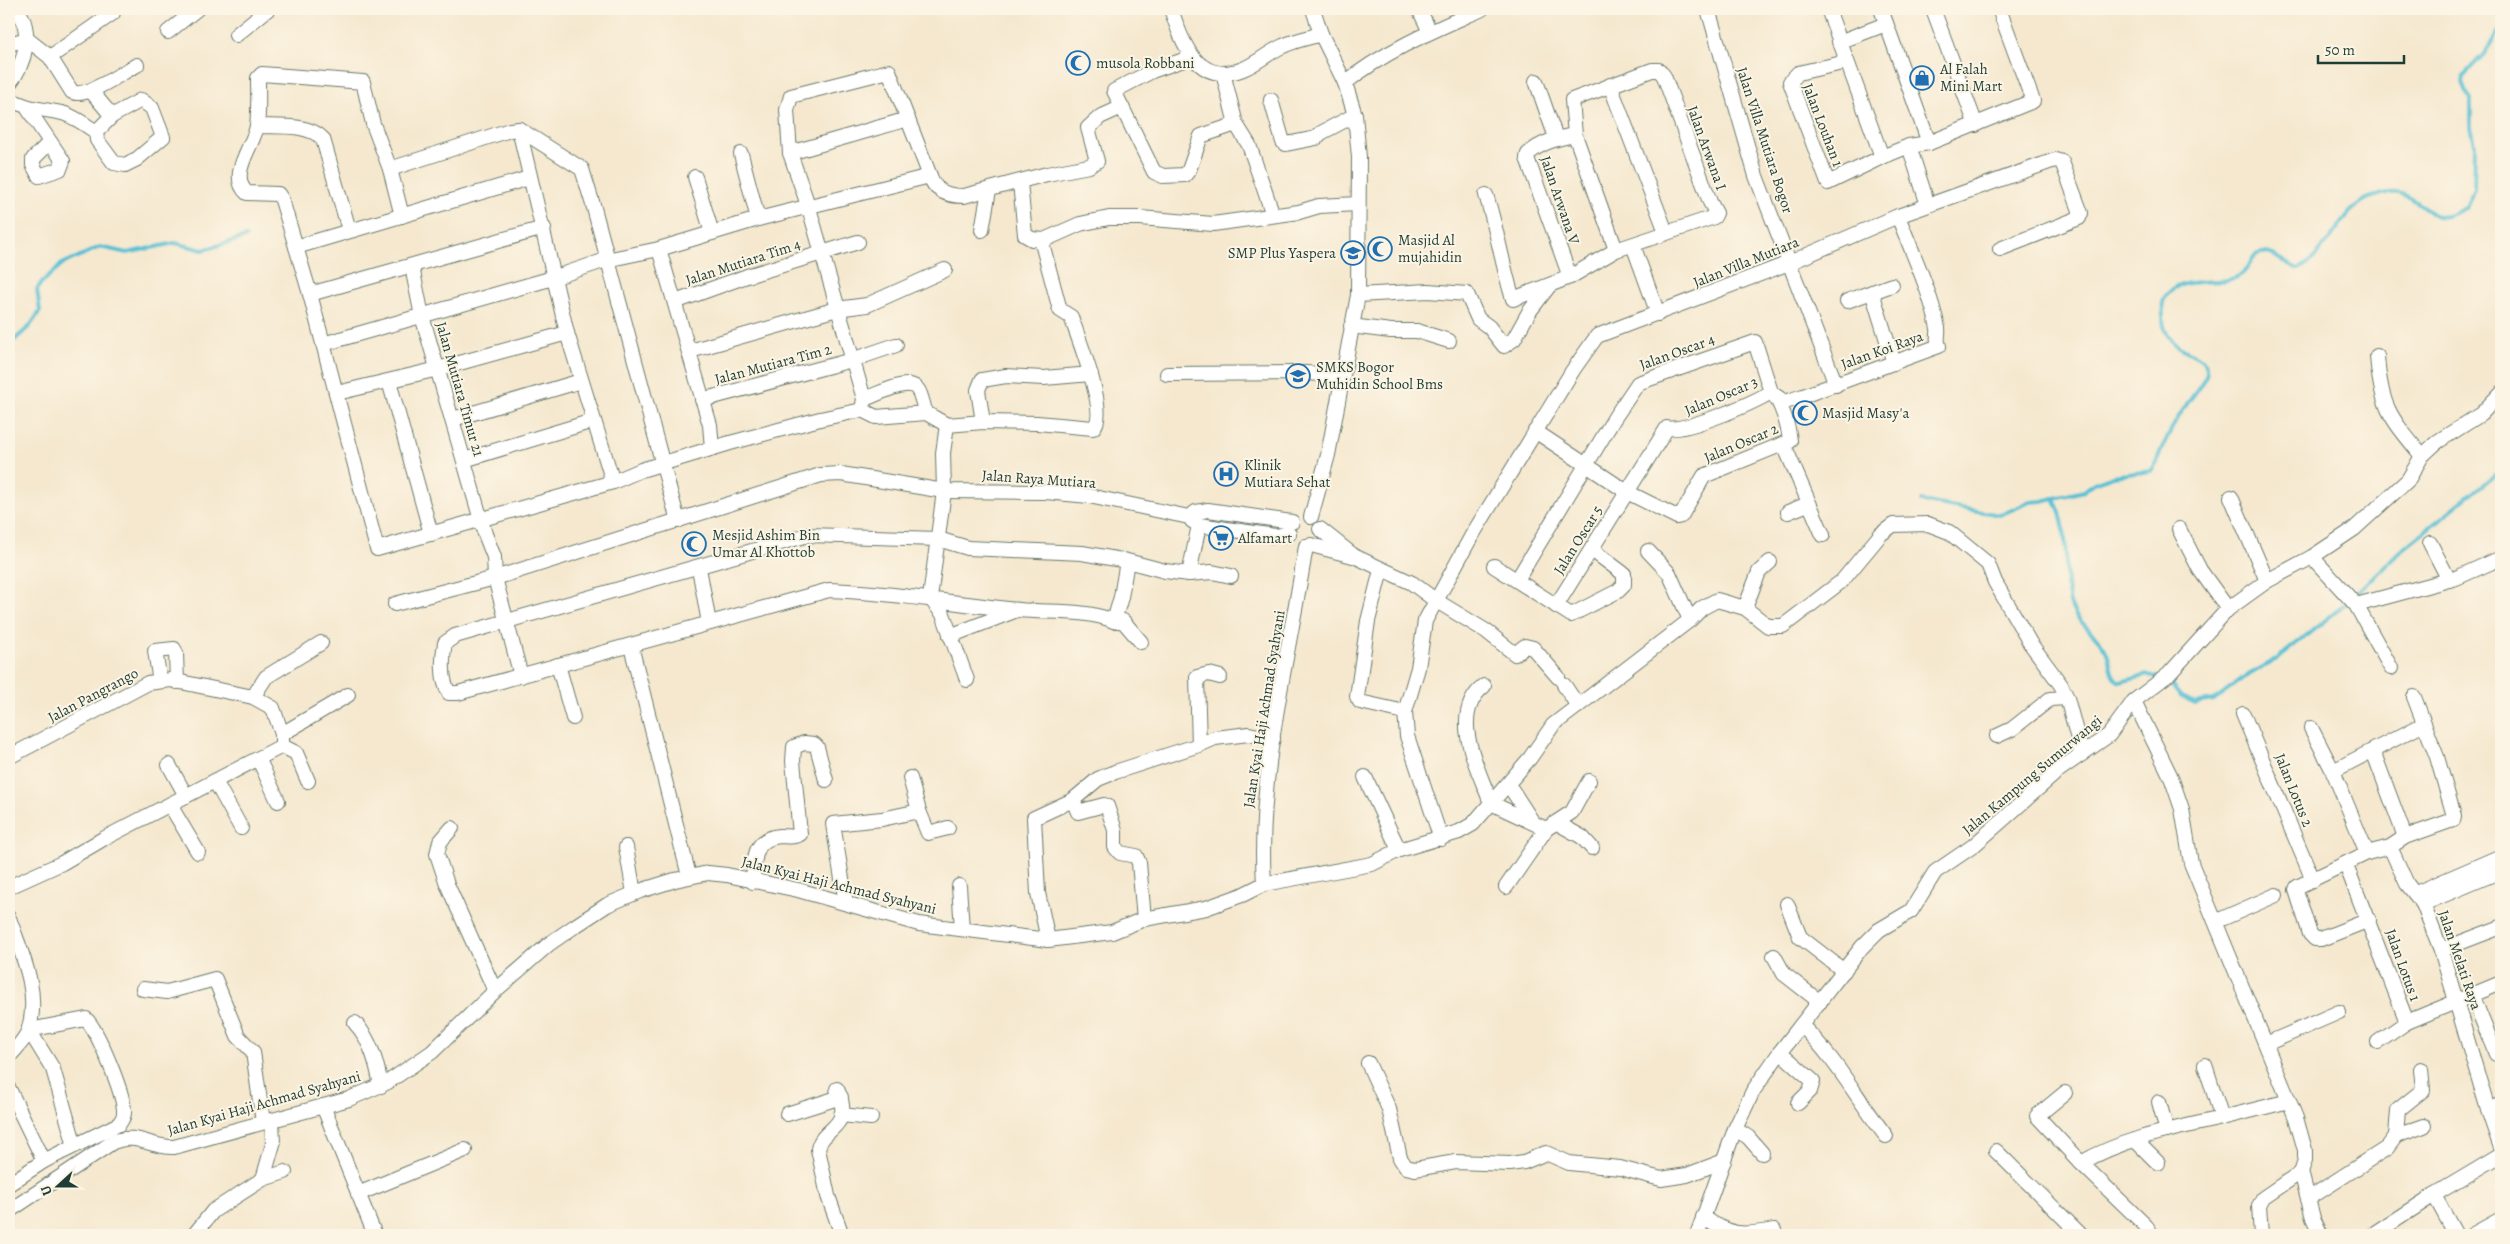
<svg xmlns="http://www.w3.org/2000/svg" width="2510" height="1244" font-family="Alegreya,serif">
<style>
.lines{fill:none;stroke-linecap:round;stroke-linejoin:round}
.stream{stroke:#57c0d4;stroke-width:4}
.minor-casing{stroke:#6a796a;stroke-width:16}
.minor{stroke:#fff;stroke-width:14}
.labels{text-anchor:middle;stroke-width:4;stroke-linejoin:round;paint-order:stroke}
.poi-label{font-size:15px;fill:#1f3d34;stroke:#fcf5e5;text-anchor:start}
.street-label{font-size:15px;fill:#1f3d34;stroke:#fcf5e5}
</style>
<rect width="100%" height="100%" fill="#fcf5e5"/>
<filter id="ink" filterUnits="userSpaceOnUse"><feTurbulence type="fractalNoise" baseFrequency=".02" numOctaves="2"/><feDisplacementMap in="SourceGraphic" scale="10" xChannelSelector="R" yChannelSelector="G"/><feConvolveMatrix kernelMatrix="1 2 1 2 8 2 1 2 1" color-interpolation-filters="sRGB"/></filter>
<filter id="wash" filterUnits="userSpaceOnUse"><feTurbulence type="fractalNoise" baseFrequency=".0096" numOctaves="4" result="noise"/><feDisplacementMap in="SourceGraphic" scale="20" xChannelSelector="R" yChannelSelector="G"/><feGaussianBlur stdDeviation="1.12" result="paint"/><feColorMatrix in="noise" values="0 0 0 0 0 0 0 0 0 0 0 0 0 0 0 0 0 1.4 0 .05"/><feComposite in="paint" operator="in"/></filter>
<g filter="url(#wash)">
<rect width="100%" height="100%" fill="#f5e8cf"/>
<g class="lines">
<g class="stream">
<polyline points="9,345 30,326 40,311 37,290 41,283 62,264 100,247 127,253 175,243 203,250 246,237"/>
<path d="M 2053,498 C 2073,531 2061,568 2070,603 C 2075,621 2096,633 2105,649 C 2112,660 2108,676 2120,682 L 2148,675 L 2158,677"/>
<path d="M 1921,501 L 2000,515 L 2030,502 L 2042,501 L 2084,491 L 2094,483 L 2113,476 L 2151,471 C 2157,463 2159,453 2164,444 C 2170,431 2177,419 2185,407 C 2191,397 2205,383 2207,372 C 2210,350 2163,356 2163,317 C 2163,312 2162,307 2163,302 C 2172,275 2211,285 2231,279 C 2250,275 2250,255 2261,253 C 2274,251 2288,266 2299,269 C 2330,253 2342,206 2372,197 C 2397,189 2404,192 2424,207 C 2427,210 2432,215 2437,216 C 2446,219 2457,211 2466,208 L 2474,189 L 2475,144 L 2471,127 L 2471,99 L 2465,91 L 2462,82 L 2463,76 L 2484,54 L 2501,28"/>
<polyline points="2353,597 2405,547 2501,470"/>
<polyline points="2167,680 2181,697 2195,703 2214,700 2243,678 2277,659 2348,602"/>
</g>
</g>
</g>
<g filter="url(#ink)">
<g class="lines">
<g class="minor-casing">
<g id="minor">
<path d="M 1171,9 C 1182,42 1197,87 1243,69 C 1258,63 1269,52 1283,46 C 1295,40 1308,38 1321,34 L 1345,83"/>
<polyline points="1313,9 1321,34"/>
<polyline points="1419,9 1430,32"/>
<polyline points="1708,9 1756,176 1836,385"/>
<polyline points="1828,9 1882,157"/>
<polyline points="1881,9 1929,143"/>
<polyline points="1933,9 1976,125"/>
<polyline points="168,32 197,9"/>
<polyline points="236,35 268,9"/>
<polyline points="1839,42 1886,24"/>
<path d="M 9,44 L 27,39 L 50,57 L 72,92 C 87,99 122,72 137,65"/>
<polyline points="50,57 113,13"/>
<polyline points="1192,57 1152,71 1114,91 1154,172 1163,176 1185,175 1189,170 1201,136 1236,124"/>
<polyline points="1847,62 1798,73 1790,82 1828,183 1882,157 1909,146 1929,143 2033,101 1999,9"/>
<polyline points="1223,73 1236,124 1249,145 1273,215"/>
<polyline points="1536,81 1556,138"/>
<path d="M 9,84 C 25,64 34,32 17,9"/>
<polyline points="1610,85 1666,232"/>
<polyline points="91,91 112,116"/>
<path d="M 9,99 C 31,110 39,108 62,113 C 74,116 86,125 96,132 L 97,140 L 114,163 L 125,165 L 137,159 L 163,137 L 152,108 L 141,100 L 112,116 L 96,132"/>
<polyline points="1271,100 1283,142 1286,144 1316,138 1321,133 1355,115"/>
<polyline points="28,109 63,161 60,169 39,176 33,165 33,159 50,142"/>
<path d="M 257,126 C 277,127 309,123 323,139 L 349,230"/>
<polyline points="1909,146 1928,205"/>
<polyline points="790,153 908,119"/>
<polyline points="741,154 758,219"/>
<polyline points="390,169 510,130 519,129 582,169 594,208 678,521"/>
<path d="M 930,176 C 935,192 948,196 964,196 L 1047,174 L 1089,166 L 1097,161 L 1088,128 L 1100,117 L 1122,107"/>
<polyline points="695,177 712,233"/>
<polyline points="1020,182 1025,235 1032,239 1044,240"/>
<path d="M 1486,195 C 1497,229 1502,264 1513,299 L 1570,277 L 1616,250 L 1714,217 L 1716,213 L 1710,202 L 1664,76 L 1659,70 L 1652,70 L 1572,100 L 1575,135 L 1616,250"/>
<path d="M 402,216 L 390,169 L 373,124 L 363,82 L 262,74 L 258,78 C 258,93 259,111 257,126 C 254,145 227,175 247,193 L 278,194 L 282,200 L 310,294 L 377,549 L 613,482 L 567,333 L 519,129"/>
<polyline points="982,230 989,190"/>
<polyline points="1633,245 1658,314"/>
<polyline points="296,247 529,178"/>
<polyline points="659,249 710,425 712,448"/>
<polyline points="412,267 422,316 485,534 494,557 495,578 521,676"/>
<path d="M 1570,277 L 1527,158 L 1528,154 C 1542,142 1557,138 1575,135"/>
<polyline points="1872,292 1894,363"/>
<polyline points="310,294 544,228"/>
<polyline points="1358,295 1428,291 1467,294 1478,319 1489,327 1504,346 1514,339 1529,312 1549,286"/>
<polyline points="1847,301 1892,285"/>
<polyline points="675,302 747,276 858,242"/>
<polyline points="1351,326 1391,331 1417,331 1449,341"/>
<polyline points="323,344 553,278 606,260 659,249 758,219 930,176 889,71 791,96 787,110 790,153 809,208 864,399 862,410"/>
<polyline points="690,351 837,309 867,305 945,270"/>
<path d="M 2377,356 C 2381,408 2390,417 2422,456"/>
<polyline points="1167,374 1306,373 1335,375 1341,378"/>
<polyline points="389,381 431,534"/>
<polyline points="337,393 438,369 567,333"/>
<path d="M 1776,396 L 1785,402 L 1803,396 L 1939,346 C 1936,339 1939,335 1938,328 C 1930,290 1912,252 1898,216"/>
<path d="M 864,399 C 877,395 910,376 918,390 C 922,396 923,406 926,413"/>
<polyline points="702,400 852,360 896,345"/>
<polyline points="453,419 581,381"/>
<polyline points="983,422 978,390 982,380 1006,376 1044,378 1091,374"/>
<polyline points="947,425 943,453 944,491 930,598 943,614 967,680"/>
<polyline points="1784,445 1823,535"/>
<polyline points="464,460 593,421"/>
<path d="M 613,482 L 641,470 L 730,443 L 820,419 L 862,410 L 876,417 L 926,413 L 947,425 L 983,422 L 1037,423 L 1093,428 C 1110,415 1077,335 1071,317 L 1060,310 L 1043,247 L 1044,240 L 1080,224 L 1109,218 L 1140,218 L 1213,224 L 1299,212 L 1319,206 L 1358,204"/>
<polyline points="2231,497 2267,581"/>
<polyline points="1788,512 1808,504"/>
<polyline points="1189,517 1196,512 1208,510 1292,522"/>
<path d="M 1311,517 L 1328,455 L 1358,295 L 1359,157 L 1355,115 L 1345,83 C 1386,50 1435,30 1482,9"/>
<polyline points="1192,521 1199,525 1275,536 1289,534"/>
<polyline points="1320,529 1354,556 1412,583 1435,600 1486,631 1515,654 1525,646 1533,648 1558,677"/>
<polyline points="2179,529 2200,570 2228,609"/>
<polyline points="2430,543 2449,580"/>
<polyline points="1311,545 1353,556"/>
<polyline points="1648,551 1669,573 1690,620"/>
<polyline points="2312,557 2356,605 2391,668"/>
<path d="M 1127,561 L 1121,597 L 1114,621 C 1085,609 1049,613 1019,610 C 955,604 893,592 829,590 L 458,693 L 449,693 C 441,680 442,658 445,643 L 455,636 L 808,535 L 938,539 L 968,548 L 1082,553 L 1127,561 L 1165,571 L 1189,574 L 1199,525"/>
<polyline points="1494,566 1571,615 1618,591 1624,585 1624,574 1592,550"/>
<polyline points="699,568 709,623"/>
<polyline points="1381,570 1368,621 1357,697 1360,702 1405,712"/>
<polyline points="1189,574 1212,572 1231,576"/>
<path d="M 1517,580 L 1615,417 L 1638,383 L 1755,342 L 1771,392 C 1781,400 1789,429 1790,441 L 1704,476 L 1681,516 L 1677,517 L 1627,492 L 1535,431"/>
<polyline points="395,604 495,578 821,475 841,474 944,491 1046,492 1089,496 1189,517"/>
<polyline points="2356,605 2456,578 2501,558"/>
<path d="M 1556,606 L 1667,428 C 1687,432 1753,403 1771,392"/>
<polyline points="1745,608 1759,572 1770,562"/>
<polyline points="1114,621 1123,621 1141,642"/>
<polyline points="950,636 1017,610"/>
<polyline points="631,646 689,876"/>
<polyline points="558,665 573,718"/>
<polyline points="160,681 155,651 174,649 176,653 177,682"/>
<polyline points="1564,685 1578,706"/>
<path d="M 1484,686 C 1448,715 1478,768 1491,803 L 1546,829"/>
<polyline points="253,697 266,677 321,643"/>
<polyline points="2134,701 2171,777 2182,809 2191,863 2296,1118 2305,1150 2305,1160 2301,1172 2263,1198 2259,1206 2261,1235"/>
<polyline points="2243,714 2313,880"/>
<polyline points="2311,728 2333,771 2367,853"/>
<polyline points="282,734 348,695"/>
<polyline points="1997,736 2012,729 2050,699 2067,698"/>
<polyline points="1199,745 1197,677 1209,674 1220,677"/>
<polyline points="282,746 296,753 308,781"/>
<polyline points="2373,751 2405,837"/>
<polyline points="9,757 148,683 171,680 253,697 273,708 282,734 282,746"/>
<polyline points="259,760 278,801"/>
<polyline points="169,765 186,796"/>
<polyline points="2333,771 2424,724"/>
<polyline points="1365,777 1399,850"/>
<polyline points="215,781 241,828"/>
<polyline points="1512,790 1532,821"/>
<polyline points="1073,800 1078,812 1104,805 1107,806 1115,830 1115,847 1120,853 1136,856 1139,863 1144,919"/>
<polyline points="170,805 198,852"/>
<polyline points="919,811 928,833 948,828"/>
<polyline points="1557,823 1582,837 1592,848"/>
<polyline points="452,828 440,842 437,854 447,884 495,991"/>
<polyline points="1441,839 1407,736 1405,712 1418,668 1425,621 1471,537 1573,370 1597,336 1789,263 1898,216 2055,160 2062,162 2081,213 2079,218 2000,249"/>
<polyline points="626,847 634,893"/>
<polyline points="2390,847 2407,884 2423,904 2441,950 2488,1110 2501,1148"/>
<polyline points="2346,865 2407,1022"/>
<path d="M 753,882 C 754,860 753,838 780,836 C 787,836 794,838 800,834 L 793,761 L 794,747 L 804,743 L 814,744 L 817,747 L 826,780"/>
<polyline points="1264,884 1372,864 1399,850 1459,832 1473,824 1530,758 1553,725 1690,620 1702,608 1717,600 1745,608 1768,626 1783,626 1842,581 1881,534 1893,525 1928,524 1949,532 1988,564 1995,582 2030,643 2061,685 2067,698 2082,754"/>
<polyline points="959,886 962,929"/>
<polyline points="9,887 62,863 103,839 282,746"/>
<polyline points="1506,887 1546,829 1572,812 1589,781"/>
<polyline points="2416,893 2501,856"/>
<polyline points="846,903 833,824 882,819 919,811 910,778"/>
<polyline points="1787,904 1800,937 1844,971"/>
<polyline points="2423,904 2501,871"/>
<path d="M 9,918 C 21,953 40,990 29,1028 C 27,1038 15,1049 9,1057"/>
<polyline points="2369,920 2321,939 2315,939 2310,934 2296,890 2297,887 2367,853 2390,847 2405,837 2453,820 2454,816 2437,757 2414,697"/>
<polyline points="2217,921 2276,895"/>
<polyline points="1048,940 1038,893 1034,818 1073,800 1098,779 1115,772 1199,745 1215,738 1249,734 1273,739"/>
<polyline points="2441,950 2501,927"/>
<polyline points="1774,956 1784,974 1820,1002"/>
<polyline points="143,989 167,992 215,979 238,1036 253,1052 263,1122"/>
<polyline points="2472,995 2496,1054"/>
<path d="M 355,1023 C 371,1040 377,1064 381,1086"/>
<path d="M 1801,1025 C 1836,1058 1857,1099 1886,1136"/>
<polyline points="2378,1042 2407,1022 2501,983"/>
<polyline points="2266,1044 2339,1012"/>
<polyline points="1780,1052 1813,1081 1810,1091 1798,1103"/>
<polyline points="1368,1063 1389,1109 1400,1158 1406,1167 1415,1169 1456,1162 1510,1164 1524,1162 1546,1153 1569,1163 1620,1168 1661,1179 1687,1175 1724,1161"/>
<polyline points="2205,1065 2222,1118 2289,1101"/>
<polyline points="9,1089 44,1161"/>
<path d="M 837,1089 C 855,1129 822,1126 818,1149 L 828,1196 L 842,1235"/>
<path d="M 2065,1093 L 2037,1116 L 2081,1163 C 2124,1138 2174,1129 2222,1118"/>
<polyline points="2159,1102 2167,1131"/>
<polyline points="323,1106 375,1235"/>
<polyline points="2488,1110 2501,1104"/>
<polyline points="787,1114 841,1097"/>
<polyline points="841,1115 871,1118"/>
<polyline points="1735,1129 1748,1137 1762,1153"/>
<polyline points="2396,1136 2424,1126"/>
<polyline points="2135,1140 2158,1163"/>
<polyline points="1996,1151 2081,1235"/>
<polyline points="2081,1163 2146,1226 2149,1230 2147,1235"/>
<polyline points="2301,1172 2313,1218 2321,1235"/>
<polyline points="263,1179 285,1172"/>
<path d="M 9,1184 L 44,1161 L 119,1124 C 121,1121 124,1117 124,1113 C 125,1096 98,1031 86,1019 L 29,1030 L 53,1069 L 75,1146"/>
<polyline points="358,1194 465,1150"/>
<polyline points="2434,1195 2456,1235"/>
<polyline points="2308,1199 2387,1148 2396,1136 2398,1110 2423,1090 2421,1069"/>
<path d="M 9,1211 L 113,1142 C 137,1132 150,1148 174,1147 L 349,1099 L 388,1082 L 432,1052 L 495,991 L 549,944 L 575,926 L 607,905 L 640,891 L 675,880 L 708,873 L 727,875 L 798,890 L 919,924 L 1048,940 L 1112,932 L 1144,919 L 1206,908 L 1242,895 L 1264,884 C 1257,773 1289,656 1306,546"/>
<path d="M 1703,1217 C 1730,1236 1742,1236 1774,1230"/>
<polyline points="194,1235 213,1211 263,1179 273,1144 272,1120"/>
<polyline points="1697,1235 1735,1129 1753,1091 1780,1052 1862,947 1879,930 1911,911 1935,872 1973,846 2059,770 2109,735 2134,701 2169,674 2228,609 2267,581 2312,557 2354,529 2408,480 2422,456 2437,442 2481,414 2501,393"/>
<polyline points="2373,1235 2434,1195 2501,1155"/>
<polyline points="2472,1235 2501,1219"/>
</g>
</g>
<use href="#minor" class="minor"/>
</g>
</g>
<defs>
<g id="mosque-ring" transform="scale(1.25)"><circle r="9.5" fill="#fcf5e5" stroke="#1f6fb2" stroke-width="1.5"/><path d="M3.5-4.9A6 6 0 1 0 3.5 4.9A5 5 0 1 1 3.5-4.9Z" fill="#1f6fb2"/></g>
<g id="shop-ring" transform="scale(1.25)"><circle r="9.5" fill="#fcf5e5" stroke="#1f6fb2" stroke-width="1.5"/><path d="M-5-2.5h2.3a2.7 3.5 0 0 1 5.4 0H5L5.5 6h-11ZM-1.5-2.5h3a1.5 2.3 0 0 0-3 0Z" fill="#1f6fb2"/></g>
<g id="school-ring" transform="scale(1.25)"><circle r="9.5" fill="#fcf5e5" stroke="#1f6fb2" stroke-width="1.5"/><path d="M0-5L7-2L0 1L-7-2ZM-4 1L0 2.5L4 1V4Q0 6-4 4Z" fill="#1f6fb2"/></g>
<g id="hospital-ring" transform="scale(1.25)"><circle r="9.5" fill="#fcf5e5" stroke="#1f6fb2" stroke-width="1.5"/><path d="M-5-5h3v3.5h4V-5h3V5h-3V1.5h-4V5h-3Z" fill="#1f6fb2"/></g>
<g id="supermarket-ring" transform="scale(1.25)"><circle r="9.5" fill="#fcf5e5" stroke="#1f6fb2" stroke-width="1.5"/><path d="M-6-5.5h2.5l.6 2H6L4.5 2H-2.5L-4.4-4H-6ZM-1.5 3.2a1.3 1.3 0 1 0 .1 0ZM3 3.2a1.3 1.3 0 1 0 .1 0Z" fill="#1f6fb2"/></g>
</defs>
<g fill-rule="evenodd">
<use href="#mosque-ring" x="1078" y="63"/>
<use href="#shop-ring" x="1922" y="78"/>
<use href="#mosque-ring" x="1380" y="249"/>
<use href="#school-ring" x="1353" y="253"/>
<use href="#school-ring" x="1298" y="376"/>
<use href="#mosque-ring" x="1805" y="413"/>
<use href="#hospital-ring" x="1226" y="474"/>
<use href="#supermarket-ring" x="1221" y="538"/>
<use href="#mosque-ring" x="694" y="544"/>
</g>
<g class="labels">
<g class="poi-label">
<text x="1096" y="68">musola Robbani</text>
<text x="1940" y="74">Al Falah<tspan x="1940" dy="17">Mini Mart</tspan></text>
<text x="1398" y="245">Masjid Al<tspan x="1398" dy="17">mujahidin</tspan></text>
<text x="1336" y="258" text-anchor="end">SMP Plus Yaspera</text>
<text x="1316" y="372">SMKS Bogor<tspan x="1316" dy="17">Muhidin School Bms</tspan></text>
<text x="1822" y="418">Masjid Masy'a</text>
<text x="1244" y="470">Klinik<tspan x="1244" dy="17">Mutiara Sehat</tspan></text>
<text x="712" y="540">Mesjid Ashim Bin<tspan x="712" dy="17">Umar Al Khottob</tspan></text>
<text x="1238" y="543">Alfamart</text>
</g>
<g class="street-label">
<text transform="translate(1823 125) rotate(69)" y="5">Jalan Louhan 1</text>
<text transform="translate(1765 140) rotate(72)" y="5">Jalan Villa Mutiara Bogor</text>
<text transform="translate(1707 148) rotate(70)" y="5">Jalan Arwana I</text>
<text transform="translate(1560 200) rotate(71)" y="5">Jalan Arwana V</text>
<text transform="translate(743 262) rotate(-18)" y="5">Jalan Mutiara Tim 4</text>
<text transform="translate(1746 262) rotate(-22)" y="5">Jalan Villa Mutiara</text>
<text transform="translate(1882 350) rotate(-20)" y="5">Jalan Koi Raya</text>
<text transform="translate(1677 352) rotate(-20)" y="5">Jalan Oscar 4</text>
<text transform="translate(773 364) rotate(-15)" y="5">Jalan Mutiara Tim 2</text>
<text transform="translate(460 389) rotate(74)" y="5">Jalan Mutiara Timur 21</text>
<text transform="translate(1721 396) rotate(-23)" y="5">Jalan Oscar 3</text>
<text transform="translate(1741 443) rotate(-23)" y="5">Jalan Oscar 2</text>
<text transform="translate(1039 479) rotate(4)" y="5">Jalan Raya Mutiara</text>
<text transform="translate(1578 540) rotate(-58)" y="5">Jalan Oscar 5</text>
<text transform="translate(93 695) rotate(-28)" y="5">Jalan Pangrango</text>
<text transform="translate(1264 709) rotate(-81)" y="5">Jalan Kyai Haji Achmad Syahyani</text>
<text transform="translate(2032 775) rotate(-40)" y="5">Jalan Kampung Sumurwangi</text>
<text transform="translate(2294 790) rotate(68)" y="5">Jalan Lotus 2</text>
<text transform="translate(839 885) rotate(14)" y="5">Jalan Kyai Haji Achmad Syahyani</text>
<text transform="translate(2460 960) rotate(71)" y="5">Jalan Melati Raya</text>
<text transform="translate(2403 965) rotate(70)" y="5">Jalan Lotus 1</text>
<text transform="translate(264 1103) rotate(-16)" y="5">Jalan Kyai Haji Achmad Syahyani</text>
</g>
</g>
<rect width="2510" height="1244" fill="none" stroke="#fcf5e5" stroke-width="30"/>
<g transform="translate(58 1186) rotate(249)" stroke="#fcf5e5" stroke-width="4" paint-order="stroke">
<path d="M0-4L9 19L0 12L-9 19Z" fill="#1f3d34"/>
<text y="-8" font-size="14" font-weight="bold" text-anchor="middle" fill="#1f3d34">U</text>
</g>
<path d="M2318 55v8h86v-8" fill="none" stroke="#1f3d34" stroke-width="2.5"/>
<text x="2325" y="55" font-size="15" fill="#1f3d34" stroke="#fcf5e5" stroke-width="4" paint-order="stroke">50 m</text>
</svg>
